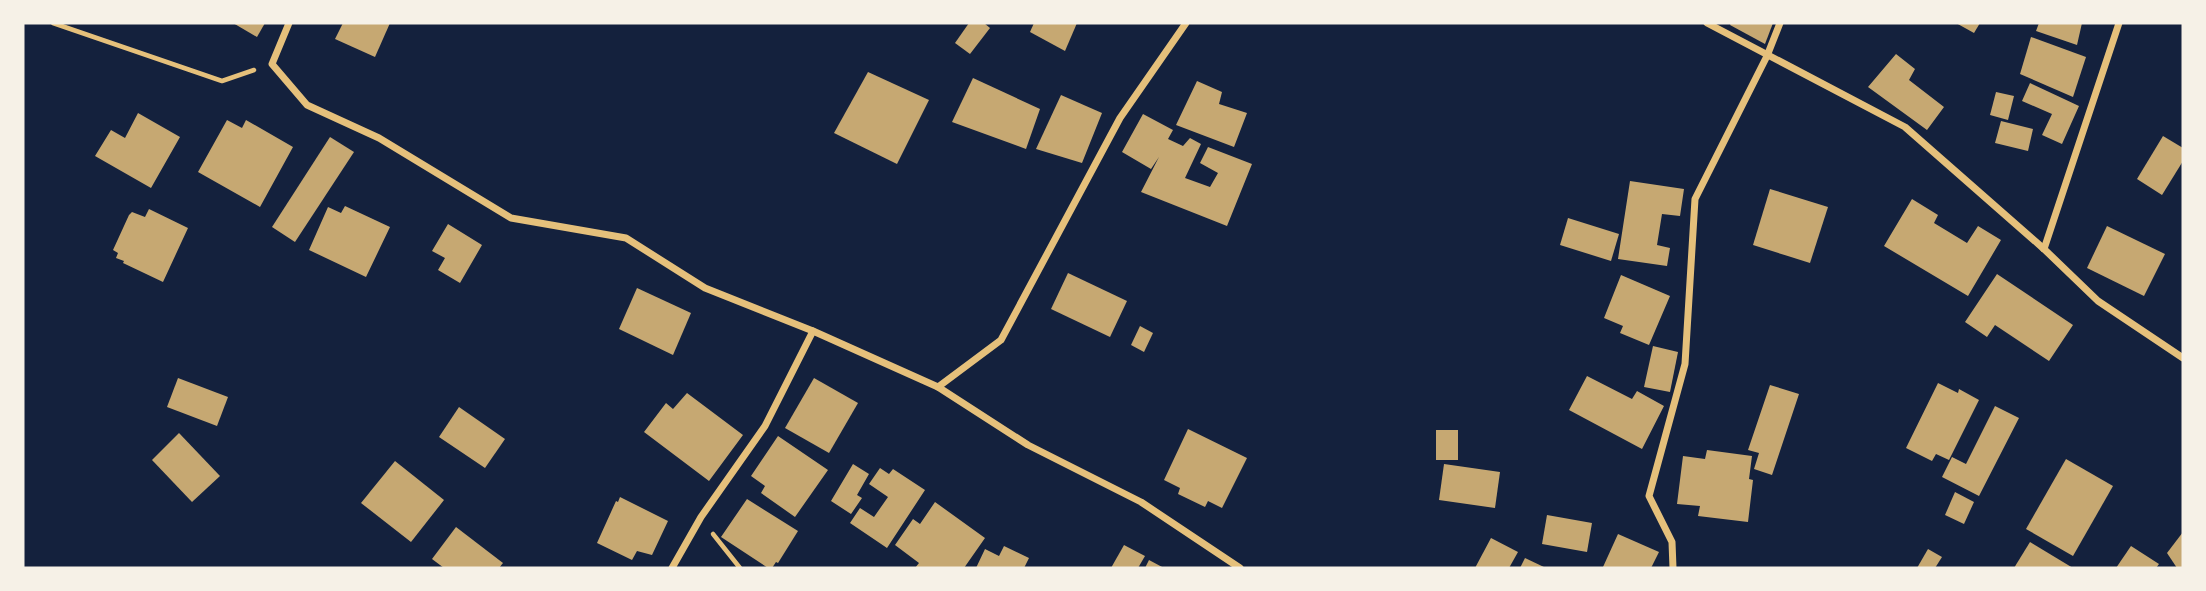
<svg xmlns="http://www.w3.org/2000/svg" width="2206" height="591" font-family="Arial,sans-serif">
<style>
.building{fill:#c6a872}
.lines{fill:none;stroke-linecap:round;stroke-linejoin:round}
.path{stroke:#e5c07b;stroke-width:4.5}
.minor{stroke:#e5c07b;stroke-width:7}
</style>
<rect width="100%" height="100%" fill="#14213d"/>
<g class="building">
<polygon points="233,23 265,23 257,37"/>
<polygon points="343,23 390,23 375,57 335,39"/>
<polygon points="969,23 984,23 990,28 970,54 955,43"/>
<polygon points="1034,23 1077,23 1065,51 1030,32"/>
<polygon points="1731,23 1773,23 1765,44 1730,25"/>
<polygon points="1956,23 1980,23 1974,33"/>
<polygon points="2039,23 2082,23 2077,45 2036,31"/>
<polygon points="2031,37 2086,57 2073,97 2020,74"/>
<polygon points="1896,54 1915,69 1909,80 1944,107 1927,130 1868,87"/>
<polygon points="868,72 929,100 897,164 834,133"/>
<polygon points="973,78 1040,109 1026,149 952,122"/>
<polygon points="1197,81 1222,92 1219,104 1247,113 1234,147 1176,125"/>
<polygon points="2030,83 2079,106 2062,144 2042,135 2052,114 2022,101"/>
<polygon points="1996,92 2014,96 2008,120 1990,115"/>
<polygon points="1061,95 1102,113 1082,163 1036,149"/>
<polygon points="138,113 180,137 151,188 95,156 111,130 125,138"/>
<polygon points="1143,114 1173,130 1168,139 1183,146 1190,138 1201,144 1185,178 1210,187 1218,173 1200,163 1208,147 1252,164 1227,226 1141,192 1159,157 1151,169 1122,152"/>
<polygon points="227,120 242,128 246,120 293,147 260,207 198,172"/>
<polygon points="2001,121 2033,129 2028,151 1995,143"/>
<polygon points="2163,136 2183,148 2183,161 2162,195 2137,179"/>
<polygon points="330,137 354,152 295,242 272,227"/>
<polygon points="1630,181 1684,189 1680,216 1662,214 1657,245 1670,248 1667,266 1618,259"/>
<polygon points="1770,189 1828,207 1810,263 1753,245"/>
<polygon points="1912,199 1938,215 1934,223 1967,243 1978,226 2001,240 1968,296 1884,246"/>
<polygon points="345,206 390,227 366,277 309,250 328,207 341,213"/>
<polygon points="149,209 188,228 163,282 123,263 124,261 116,258 118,253 113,250 129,215 132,212 145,217"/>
<polygon points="1568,218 1619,234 1611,261 1560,245"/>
<polygon points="448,224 482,245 460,283 438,270 445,258 432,251"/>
<polygon points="2107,226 2165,254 2144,296 2087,268"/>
<polygon points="1068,273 1127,301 1110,337 1051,309"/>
<polygon points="1997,274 2073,325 2049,361 1995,325 1987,337 1965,322"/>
<polygon points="1621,275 1670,296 1649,345 1620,333 1623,326 1604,318"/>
<polygon points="637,288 691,313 673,355 619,329"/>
<polygon points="1140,326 1153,333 1144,352 1131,345"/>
<polygon points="1653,346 1678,352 1670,392 1644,387"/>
<polygon points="1587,376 1632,399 1637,391 1664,406 1642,449 1569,410"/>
<polygon points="178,378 228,397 217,426 167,407"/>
<polygon points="814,378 858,403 829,453 785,428"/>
<polygon points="1938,383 1958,393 1959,389 1979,400 1949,460 1936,454 1932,461 1906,448"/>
<polygon points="1770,385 1799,394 1772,475 1754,469 1759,453 1748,450"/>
<polygon points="687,393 743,435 709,481 644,432 666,403 673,409"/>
<polygon points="1995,406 2019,418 1979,496 1942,477 1952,457 1966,464"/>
<polygon points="459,407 505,439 485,468 439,437"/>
<polygon points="1188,429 1247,458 1222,508 1208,501 1205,507 1178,494 1180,488 1164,480"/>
<rect x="1436" y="430" width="22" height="30"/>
<polygon points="179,433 220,476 192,502 152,460"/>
<polygon points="778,436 828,470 795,517 761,493 765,486 751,476"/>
<polygon points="1707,450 1752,456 1749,479 1753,480 1748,522 1698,516 1700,506 1677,504 1683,456 1705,459"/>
<polygon points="2066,459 2113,486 2073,556 2026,529"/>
<polygon points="395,461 444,500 411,542 361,503"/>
<polygon points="853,464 869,474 857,495 862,498 851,514 831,501"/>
<polygon points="1444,464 1500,472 1495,508 1439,500"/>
<polygon points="880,468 889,474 893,469 925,490 887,548 850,523 860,508 874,517 888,497 869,484"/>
<polygon points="1955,492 1974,502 1964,524 1945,515"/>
<polygon points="620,497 668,521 652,555 637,551 632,560 597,543 616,501 618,502"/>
<polygon points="747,499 798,531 778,563 776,562 772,568 768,568 721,537"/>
<polygon points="935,502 985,538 964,568 915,568 919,563 895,545 913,519 920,524"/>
<polygon points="1547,515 1592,523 1587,552 1542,544"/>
<polygon points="456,527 503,563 499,568 444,568 432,559"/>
<polygon points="2183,532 2183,568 2177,568 2167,553"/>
<polygon points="1618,534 1659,552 1651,568 1603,567"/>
<polygon points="1491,538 1518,552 1509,568 1475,568"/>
<polygon points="2030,542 2073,568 2014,568"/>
<polygon points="1124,545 1145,556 1138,568 1111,568"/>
<polygon points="1004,546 1029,558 1024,568 976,568 985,549 999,556"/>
<polygon points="2131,546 2159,564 2156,568 2116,568"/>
<polygon points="1928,549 1942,557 1935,568 1917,568"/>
<polygon points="1525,558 1546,568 1520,568"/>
<polygon points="1149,560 1164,568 1145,568"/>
</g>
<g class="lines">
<g class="path">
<polyline points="53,23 222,81 254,70"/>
<polyline points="713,534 740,568"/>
</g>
<g class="minor">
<polyline points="289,23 272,64 307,105 379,138 511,218 626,238 705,288 813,331 938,387 1001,340 1120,118 1186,23"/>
<polyline points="1707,23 1905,127 2044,249 2098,301 2183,358"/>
<polyline points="2044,249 2119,23"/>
<polyline points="938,387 1028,445 1141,502 1240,568"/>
<polyline points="672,568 701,517 765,426 813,331"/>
<polyline points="1673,568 1672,542 1649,496 1685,364 1695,199 1767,56 1780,23"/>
</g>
</g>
<rect width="2206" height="591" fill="none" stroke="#f6f1e7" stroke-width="49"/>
</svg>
